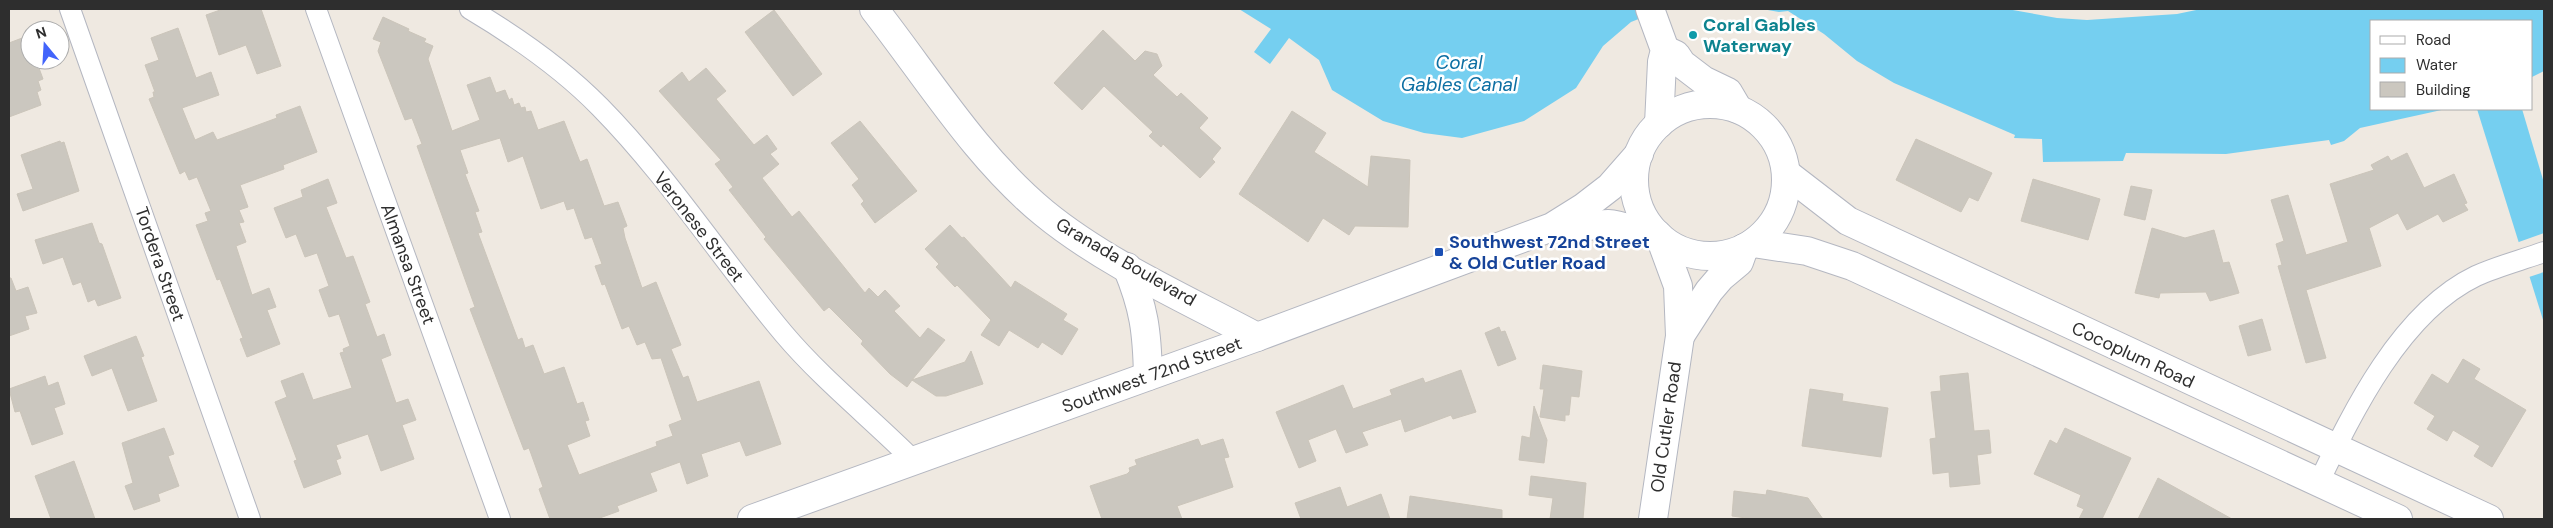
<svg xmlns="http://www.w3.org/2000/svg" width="2553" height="528" font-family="'DM Sans',sans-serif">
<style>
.water{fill:#75cff0}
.pier{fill:#efe9e1}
.building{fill:#cbc7bf;stroke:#cbc5ba;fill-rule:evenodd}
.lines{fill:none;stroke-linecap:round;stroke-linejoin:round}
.street-casing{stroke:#b4b7c1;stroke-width:22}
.secondary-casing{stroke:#b4b7c1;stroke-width:30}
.street{stroke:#fff;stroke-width:20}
.secondary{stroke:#fff;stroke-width:28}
.culture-dot{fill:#0f9aa8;stroke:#fff;stroke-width:2}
.transit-dot{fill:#1a4fb4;stroke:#fff;stroke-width:2}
.labels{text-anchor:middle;stroke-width:5;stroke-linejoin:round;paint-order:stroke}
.culture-label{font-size:18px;font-weight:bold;fill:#0d838f;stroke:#fff;text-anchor:start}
.street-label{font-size:18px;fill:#2e2e2e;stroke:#fff}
.transit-label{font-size:18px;font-weight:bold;fill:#164399;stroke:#fff;text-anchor:start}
.water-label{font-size:19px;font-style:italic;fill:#0d6fa3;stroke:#fff}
</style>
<rect width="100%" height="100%" fill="#efe9e1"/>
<g class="water">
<polygon points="1239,9 1664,9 1631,22 1603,46 1576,88 1524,121 1462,138 1424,133 1383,121 1332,90 1319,60 1289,38 1270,64 1254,52 1271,29"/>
<polygon points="1762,9 2007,9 2057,18 2087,20 2177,14 2201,9 2544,9 2544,71 2532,77 2532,21 2372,21 2372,109 2446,109 2360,128 2344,141 2331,145 2329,140 2226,154 2126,153 2123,161 2043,162 2042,139 2014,138 2015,135 1894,83 1857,61 1824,34 1788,11 1779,12"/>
<polygon points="2477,109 2522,109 2544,183 2544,323"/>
</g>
<polygon class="pier" points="2544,233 2544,272 2526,278 2516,243"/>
<g class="building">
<polygon points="223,9 261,9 281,66 257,74 246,45 219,55 206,15"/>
<polygon points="774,10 822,74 793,96 745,32"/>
<path d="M 383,17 L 409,29 L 408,31 L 426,39 L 424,42 L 433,46 L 428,59 L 452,131 L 480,120 L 467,85 L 490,77 L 496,93 L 505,90 L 509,100 L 512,98 L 514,105 L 519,103 L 521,108 L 525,107 L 526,112 L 531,111 L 538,130 L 564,121 L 580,162 L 587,159 L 604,206 L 618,202 L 627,226 L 623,228 L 625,238 L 642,288 L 656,282 L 681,345 L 671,349 L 683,378 L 688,376 L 697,402 L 759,381 L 781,444 L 746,456 L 740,441 L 701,454 L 708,476 L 687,484 L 680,462 L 650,473 L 657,491 L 617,506 L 619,511 L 597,519 L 550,519 L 539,489 L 543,487 L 529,448 L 524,450 L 470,309 L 475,307 L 417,146 L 422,144 L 412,118 L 405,120 L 378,51 L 381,42 L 373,39 ZM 500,138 L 508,162 L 523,156 L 541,209 L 564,201 L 567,210 L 574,208 L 585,239 L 592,237 L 602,264 L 595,266 L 602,285 L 605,284 L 622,329 L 629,326 L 637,345 L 645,342 L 652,359 L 661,358 L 682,420 L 669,425 L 673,436 L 656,442 L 657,446 L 579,475 L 567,445 L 590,436 L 585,421 L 589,420 L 583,402 L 577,404 L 564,367 L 544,374 L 533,345 L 525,348 L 522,338 L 518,340 L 478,233 L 482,232 L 475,212 L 479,211 L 465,174 L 468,173 L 460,150 Z"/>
<polygon points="178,28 196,78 211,72 219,95 182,108 195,140 213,132 217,140 277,118 276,115 300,106 317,152 283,165 284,169 240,185 248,207 239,210 244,222 239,223 246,242 236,246 252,295 269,288 276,307 267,310 280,344 247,357 240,339 243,338 220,279 217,280 196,225 208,221 205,213 211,211 197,177 189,180 185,171 180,174 149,99 154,97 153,92 155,92 145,65 159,60 151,38"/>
<polygon points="1103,30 1135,61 1145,51 1157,54 1162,66 1153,75 1177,97 1181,93 1208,118 1199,128 1221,148 1212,159 1215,162 1200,178 1163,144 1161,147 1149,136 1153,132 1104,86 1082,110 1054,83"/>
<polygon points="30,35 30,60 36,60 43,79 38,81 41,90 37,92 41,105 9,117 9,43"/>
<polygon points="706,68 726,91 716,99 754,145 767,135 777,149 770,154 779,164 762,178 792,217 799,211 865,293 869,288 878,297 885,290 900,306 894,311 920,338 928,328 945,340 912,380 965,362 971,351 983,384 946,396 936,396 912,380 907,387 890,374 861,344 863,341 829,307 824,311 764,239 766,237 729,190 733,187 715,164 721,160 659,91 682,72 689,82"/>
<polygon points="1292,111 1326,133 1314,152 1368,187 1371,156 1410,160 1408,227 1355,226 1349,235 1323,218 1308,242 1239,194"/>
<polygon points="860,121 917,191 875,223 861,204 864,201 852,185 859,179 831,143"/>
<polygon points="1916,139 1992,173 1978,201 1969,197 1961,212 1896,180"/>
<polygon points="60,141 61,143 64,142 79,191 23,211 17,194 33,189 21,155"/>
<polygon points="2407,153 2424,188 2454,174 2467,203 2464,204 2468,210 2443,222 2438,214 2407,230 2398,213 2369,228 2381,266 2306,290 2326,358 2306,363 2278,266 2282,265 2276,244 2284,241 2271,200 2288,195 2306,255 2348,242 2330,184 2374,170 2371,165 2388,156 2391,161"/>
<polygon points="328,179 337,203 326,207 346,258 353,256 370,302 365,304 377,337 384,334 391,355 381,359 396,403 408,399 416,420 402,425 414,459 381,471 368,434 336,445 341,458 336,460 341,474 304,488 294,461 297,460 275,402 287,397 281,381 303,373 313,400 352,388 340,353 344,352 343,349 350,346 339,314 329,317 319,290 329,286 317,253 305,257 296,234 286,238 274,208 303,197 301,190"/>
<polygon points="2033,179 2100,199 2088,240 2021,221"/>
<polygon points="2131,186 2152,190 2145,220 2124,215"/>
<polygon points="92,223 99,243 102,244 121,298 98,306 95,299 88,302 81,282 73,285 63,257 43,264 35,240"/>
<polygon points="950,225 962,238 964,237 1011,288 1015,281 1067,314 1063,320 1078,329 1062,355 1042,342 1038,348 1009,330 999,346 981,335 991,320 957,285 955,287 936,267 939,264 925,249"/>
<polygon points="2152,228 2185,238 2214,230 2223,263 2229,262 2239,293 2210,301 2206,292 2160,293 2159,298 2135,293"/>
<polygon points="9,278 11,278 16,291 28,287 37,313 25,316 29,329 9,336"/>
<polygon points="2262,319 2271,350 2248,356 2239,326"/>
<polygon points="1499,327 1501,332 1505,331 1516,359 1498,366 1485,333"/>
<polygon points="136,336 144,356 141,357 157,401 128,411 112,368 92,376 84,356"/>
<polygon points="2463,359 2480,369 2474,379 2526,410 2492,467 2474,456 2480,446 2453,430 2447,441 2427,429 2435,416 2414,403 2432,374 2448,384"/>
<polygon points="1543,365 1582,371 1579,397 1571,396 1569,415 1565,415 1565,421 1540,417 1544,389 1540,389"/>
<polygon points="1461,370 1476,412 1453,419 1451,415 1405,432 1401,419 1362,432 1368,445 1346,453 1336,429 1308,440 1316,461 1299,468 1276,412 1343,385 1353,409 1392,395 1390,390 1423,378 1425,383"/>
<polygon points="1968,373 1974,431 1989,430 1991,453 1977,455 1980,484 1950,487 1949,472 1933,474 1930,439 1936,438 1931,392 1941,391 1940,376"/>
<polygon points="45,376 48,386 58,382 65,404 54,408 63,434 32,445 20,411 15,412 9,389"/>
<polygon points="1810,389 1843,394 1842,401 1888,408 1881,457 1802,446"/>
<polygon points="1534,406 1547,440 1544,463 1519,460 1522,436 1530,438"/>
<polygon points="164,428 174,454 168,456 179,486 158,494 160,501 134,510 125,486 133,483 122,443"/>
<polygon points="2065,428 2131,458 2102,519 2079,519 2084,509 2077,506 2081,495 2034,474 2050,440 2057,444"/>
<polygon points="1198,439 1201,446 1223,439 1229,457 1224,458 1233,487 1177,506 1182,519 1102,519 1090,486 1127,474 1130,471 1129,468 1137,465 1135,460"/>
<polygon points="74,461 95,519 51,519 35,476"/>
<polygon points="1531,476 1586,483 1583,519 1550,519 1553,498 1529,495"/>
<polygon points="2158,478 2232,519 2138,519"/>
<polygon points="1340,487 1347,507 1381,494 1390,519 1301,519 1295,503"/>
<polygon points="1767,490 1808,498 1823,519 1753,519 1732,516 1734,491 1766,495"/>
<polygon points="1410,496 1502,510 1502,519 1407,519"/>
</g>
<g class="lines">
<g class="street-casing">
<g id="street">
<polyline points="70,9 250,519"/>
<polyline points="316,9 500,519"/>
<path d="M 470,9 C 517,37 562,68 600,107 C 668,176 721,259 784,334 C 823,380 871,418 914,461"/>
<path d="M 2319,482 C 2353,411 2401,312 2476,276 C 2498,266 2522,260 2544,252"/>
</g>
</g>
<g class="secondary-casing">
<g id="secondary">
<path d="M 874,9 C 928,78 976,157 1044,213 C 1105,263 1188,300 1257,337"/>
<polyline points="1650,9 1665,50 1662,62 1659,124"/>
<polyline points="1665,50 1676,55 1682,64 1703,80 1728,92 1738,109"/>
<circle cx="1710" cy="180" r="76"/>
<polyline points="1787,174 1848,221 2489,519"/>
<path d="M 1554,228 C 1571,232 1590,224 1608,224 C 1626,225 1640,235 1657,234"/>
<polyline points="1753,243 1807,251 1852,266 2398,519"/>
<path d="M 1127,267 C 1144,308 1147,331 1148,376"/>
<polyline points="1680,336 1709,291 1721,277 1739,262 1744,248"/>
<polyline points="752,519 1257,337 1552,227 1584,207 1610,187 1639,154"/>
<polyline points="1653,519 1680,336 1678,286 1660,237"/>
</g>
</g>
<use href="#street" class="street"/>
<use href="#secondary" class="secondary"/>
</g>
<circle class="culture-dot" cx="1693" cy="35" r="5"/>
<rect class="transit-dot" x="1434" y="247" width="10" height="10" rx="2.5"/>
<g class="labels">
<g class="culture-label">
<text x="1703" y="31">Coral Gables<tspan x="1703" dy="21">Waterway</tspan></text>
</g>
<g class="street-label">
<text transform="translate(699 227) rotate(52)" y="6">Veronese Street</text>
<text transform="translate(1126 262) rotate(30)" y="6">Granada Boulevard</text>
<text transform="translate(160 264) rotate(71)" y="6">Tordera Street</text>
<text transform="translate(408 264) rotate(70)" y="6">Almansa Street</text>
<text transform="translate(2133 355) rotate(25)" y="6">Cocoplum Road</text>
<text transform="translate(1152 375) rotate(-20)" y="6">Southwest 72nd Street</text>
<text transform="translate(1666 427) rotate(-82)" y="6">Old Cutler Road</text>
</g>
<g class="transit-label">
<text x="1449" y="248">Southwest 72nd Street<tspan x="1449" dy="21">&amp; Old Cutler Road</tspan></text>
</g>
<g class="water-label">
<text x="1459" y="69">Coral<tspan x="1459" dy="22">Gables Canal</tspan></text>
</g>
</g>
<rect width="2553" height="528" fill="none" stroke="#2e2e2e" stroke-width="20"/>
<rect x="2370" y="20" width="162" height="90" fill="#ffffff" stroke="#ababab"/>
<rect x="2380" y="36" width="25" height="8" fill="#ffffff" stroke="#ababab"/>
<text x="2416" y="45" font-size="15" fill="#2e2e2e">Road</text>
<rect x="2380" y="58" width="25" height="15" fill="#75cff0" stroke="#ababab"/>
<text x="2416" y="70" font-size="15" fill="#2e2e2e">Water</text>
<rect x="2380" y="82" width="25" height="15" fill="#cbc7bf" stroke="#ababab"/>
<text x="2416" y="95" font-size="15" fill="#2e2e2e">Building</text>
<g transform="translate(45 45) rotate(342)"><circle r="24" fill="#ffffff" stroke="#ababab"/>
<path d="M0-4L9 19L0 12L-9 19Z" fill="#4264fb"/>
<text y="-8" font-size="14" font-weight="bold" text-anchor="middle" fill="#2e2e2e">N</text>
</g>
</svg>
